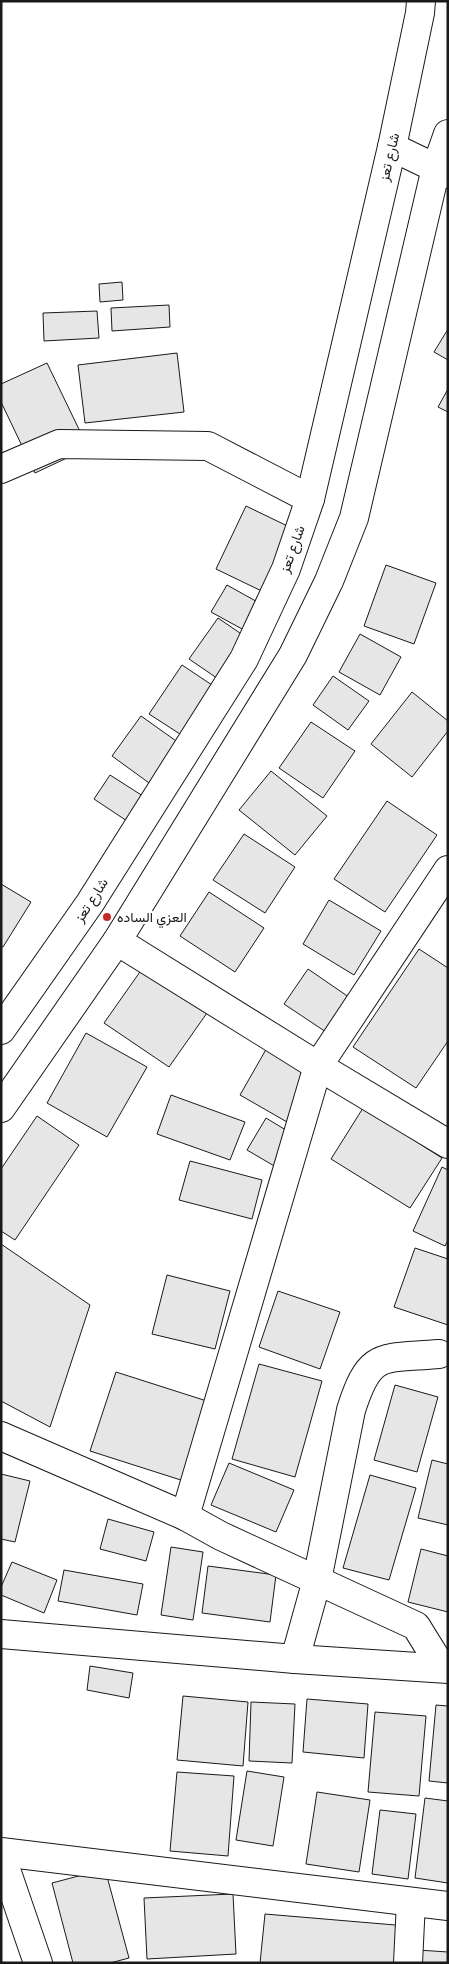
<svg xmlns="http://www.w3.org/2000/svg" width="449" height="1964" font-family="'IBM Plex Sans',Vazirmatn,sans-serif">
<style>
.building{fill:#e6e6e6;stroke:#1a1a1a}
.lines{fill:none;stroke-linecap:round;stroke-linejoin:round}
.minor-casing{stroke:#1a1a1a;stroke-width:30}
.major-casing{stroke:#1a1a1a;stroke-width:30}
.minor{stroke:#fff;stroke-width:28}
.major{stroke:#fff;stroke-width:28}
.poi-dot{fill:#c62828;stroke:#fff;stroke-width:2}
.labels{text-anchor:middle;stroke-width:4;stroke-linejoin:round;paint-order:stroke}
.street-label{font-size:14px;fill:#1a1a1a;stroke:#fff}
.poi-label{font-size:14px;fill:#1a1a1a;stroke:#fff;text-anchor:start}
</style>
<rect width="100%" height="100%" fill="#fff"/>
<g class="building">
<polygon points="122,282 123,300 100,302 99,284"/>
<polygon points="169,305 170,327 112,331 111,308"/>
<polygon points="97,311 99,338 44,341 43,313"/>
<polygon points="448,329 448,360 434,352"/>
<polygon points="177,353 184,412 85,423 78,365"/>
<polygon points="47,363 88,448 35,473 1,402 1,384"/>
<polygon points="448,389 448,412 438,407"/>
<polygon points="246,506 304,534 274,597 216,569"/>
<polygon points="386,565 436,583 414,644 364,626"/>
<polygon points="227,585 279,614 264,641 211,612"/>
<polygon points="218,618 259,646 230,687 189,659"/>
<polygon points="360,634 401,657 380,695 339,672"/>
<polygon points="182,665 230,697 197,745 149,714"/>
<polygon points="333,676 369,701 348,730 313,705"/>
<polygon points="412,692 448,721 448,731 412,777 371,744"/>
<polygon points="141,716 186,748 156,788 112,756"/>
<polygon points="311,722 355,751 323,798 279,768"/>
<polygon points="271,771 327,816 295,855 239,810"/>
<polygon points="110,775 146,798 130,823 94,799"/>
<polygon points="387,801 437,835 385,912 334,879"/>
<polygon points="244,834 295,867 265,913 213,880"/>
<polygon points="1,884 31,902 3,947 1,946"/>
<polygon points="209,892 264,928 235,972 180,936"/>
<polygon points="329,900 381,931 354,975 303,944"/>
<polygon points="419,949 448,968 448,1041 416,1088 353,1047"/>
<polygon points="142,969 207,1013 169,1067 104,1023"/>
<polygon points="308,969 359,1004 335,1038 284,1004"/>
<polygon points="86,1033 147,1067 107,1137 47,1103"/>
<polygon points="268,1046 322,1077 294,1126 240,1095"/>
<polygon points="171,1095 245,1122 230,1160 157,1134"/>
<polygon points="363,1108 442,1158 410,1208 331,1159"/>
<polygon points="37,1116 79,1145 15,1240 1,1231 1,1169"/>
<polygon points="266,1118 294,1135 276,1167 247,1150"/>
<polygon points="190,1161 262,1180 252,1219 179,1200"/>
<polygon points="442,1167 448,1170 448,1240 445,1246 413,1231"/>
<polygon points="1,1244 90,1305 50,1427 1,1401"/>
<polygon points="415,1248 448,1259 448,1325 394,1307"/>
<polygon points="167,1275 230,1291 215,1349 152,1334"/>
<polygon points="278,1291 340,1312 320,1369 259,1347"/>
<polygon points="259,1364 322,1381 295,1477 232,1459"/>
<polygon points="116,1372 213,1403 187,1482 90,1451"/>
<polygon points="395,1385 438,1397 417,1472 374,1460"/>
<polygon points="432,1460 448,1464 448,1525 418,1518"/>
<polygon points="229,1463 294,1490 276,1532 211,1505"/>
<polygon points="1,1474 30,1481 15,1542 1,1539"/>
<polygon points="370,1475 416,1488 389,1580 343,1568"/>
<polygon points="108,1519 154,1532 146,1561 100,1549"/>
<polygon points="171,1547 203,1552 193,1620 161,1615"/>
<polygon points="421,1549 448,1556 448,1612 408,1602"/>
<polygon points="12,1562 57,1580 44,1613 1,1595 1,1587"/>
<polygon points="208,1566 276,1575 270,1622 202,1613"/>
<polygon points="64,1570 143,1584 137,1615 58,1601"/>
<polygon points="90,1666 133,1673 129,1698 87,1690"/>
<polygon points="183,1696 248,1702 243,1766 177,1760"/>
<polygon points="307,1699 368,1704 364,1758 303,1752"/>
<polygon points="251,1702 295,1704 292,1763 249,1761"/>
<polygon points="436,1705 448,1706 448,1783 429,1781"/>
<polygon points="375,1712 426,1716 419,1796 368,1792"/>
<polygon points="247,1771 284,1777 273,1846 236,1840"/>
<polygon points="177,1772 234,1776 228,1856 170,1851"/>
<polygon points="317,1792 370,1800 359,1872 306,1864"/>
<polygon points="425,1798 448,1801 448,1883 415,1878"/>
<polygon points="380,1810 416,1814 408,1879 372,1874"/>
<polygon points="105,1869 129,1958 110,1963 73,1963 52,1883"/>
<polygon points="233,1894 236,1954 147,1959 144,1898"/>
<polygon points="265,1914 407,1926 404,1963 260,1963"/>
<polygon points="418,1950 448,1952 448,1963 417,1963"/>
</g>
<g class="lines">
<g class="minor-casing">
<g id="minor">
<polyline points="392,147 448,174"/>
<polyline points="1,469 59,444 208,446 310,499"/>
<polyline points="117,941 318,1066 448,1144"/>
<polyline points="1,1436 185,1516 221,1536 416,1626 442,1668"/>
<polyline points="185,1516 318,1066 448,870"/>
<polyline points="1,1634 295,1659 448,1669"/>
<path d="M 295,1659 L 317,1580 L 351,1410 C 370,1350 381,1359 439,1354"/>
<polyline points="1,1852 448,1906"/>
<polyline points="1,1855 38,1963"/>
<polyline points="408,1963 411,1902"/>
</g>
</g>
<g class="major-casing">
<g id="major">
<polyline points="1,1030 90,903 244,659 286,569 310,499 392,147 420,13 421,1"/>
<polyline points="1,1108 117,941 293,655 329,581 354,518 436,168 448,134"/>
</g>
</g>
<use href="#minor" class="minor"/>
<use href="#major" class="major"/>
</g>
<circle class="poi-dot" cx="107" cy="917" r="5"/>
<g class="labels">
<g class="street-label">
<text transform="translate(389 157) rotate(-77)" y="5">شارع تعز</text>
<text transform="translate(292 549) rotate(-70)" y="5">شارع تعز</text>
<text transform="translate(91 900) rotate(-57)" y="5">شارع تعز</text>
</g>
<g class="poi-label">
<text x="117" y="922">العزي الساده</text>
</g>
</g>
<rect width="449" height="1964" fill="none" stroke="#1a1a1a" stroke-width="5"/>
</svg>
